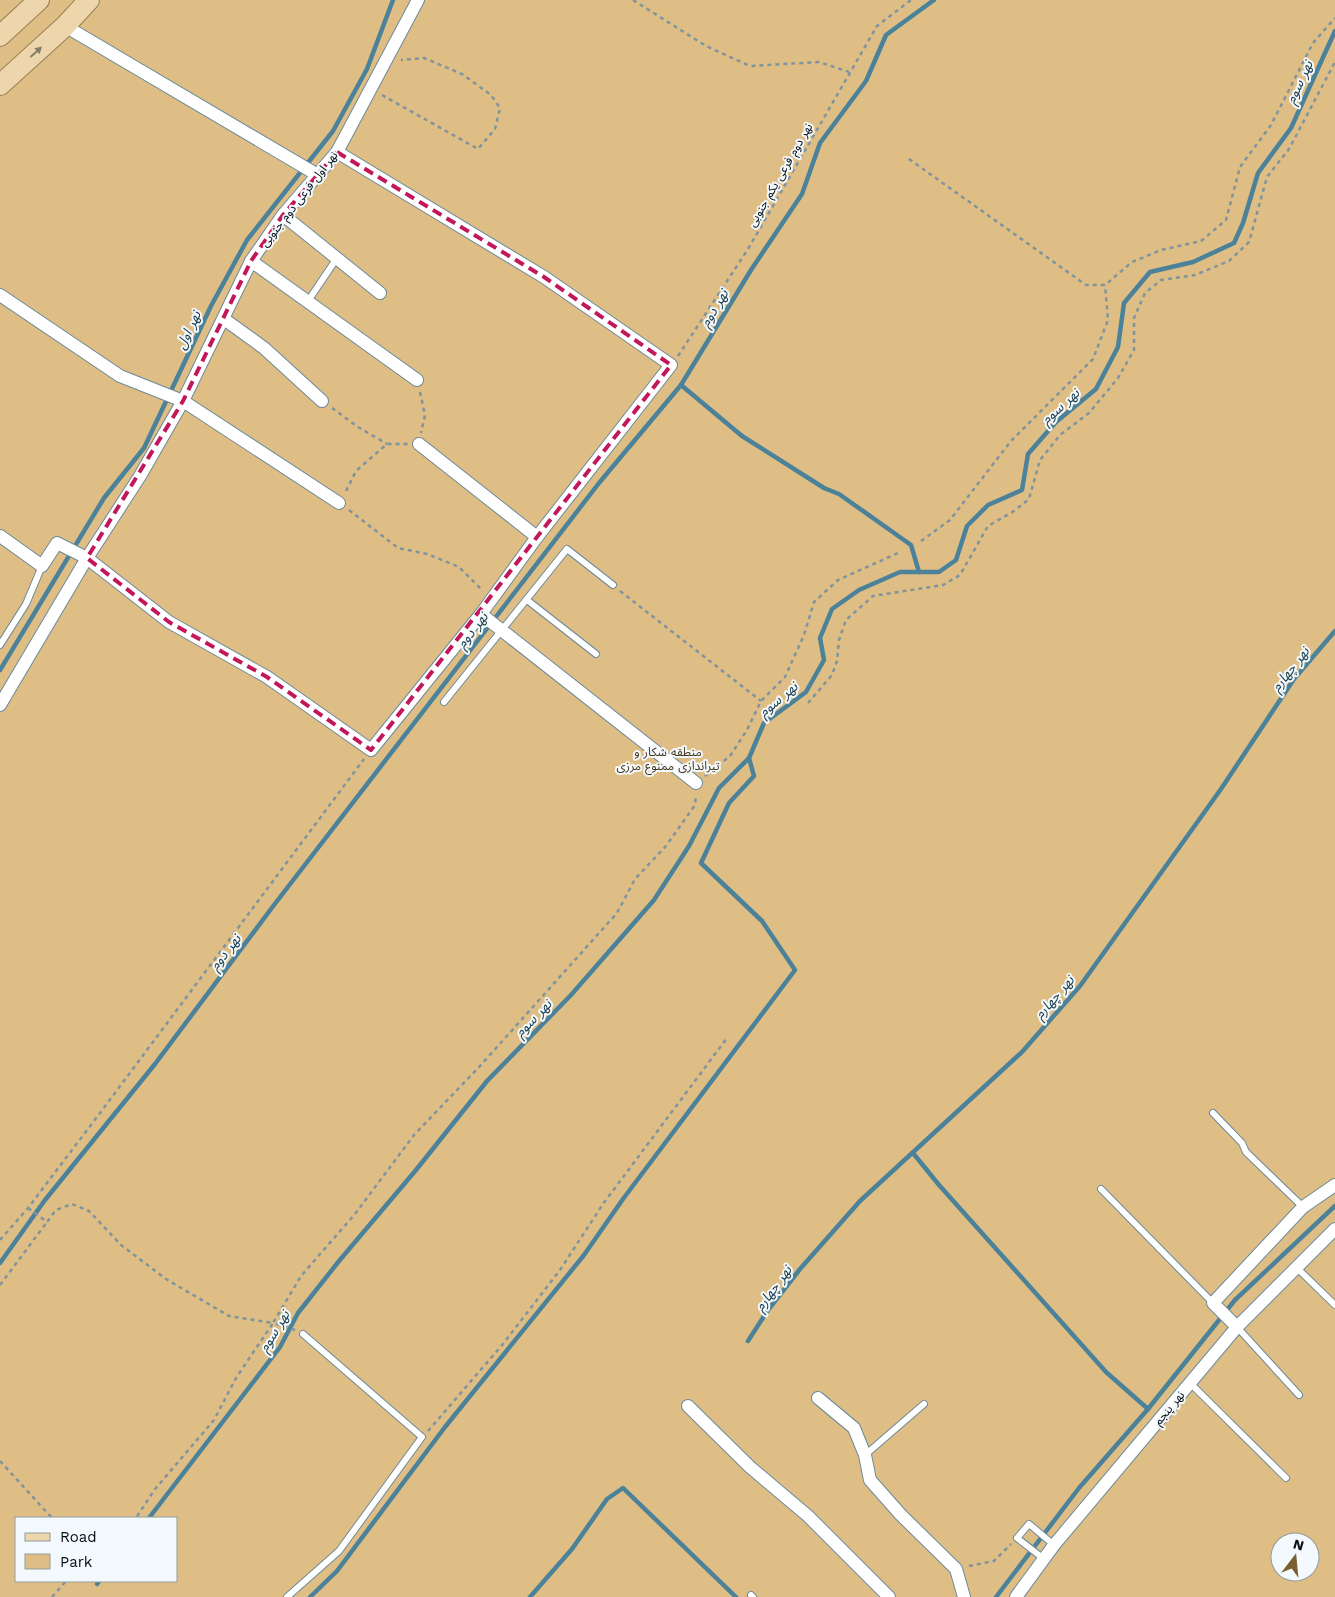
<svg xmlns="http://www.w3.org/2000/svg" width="1335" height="1597" font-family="'Work Sans','Noto Sans Arabic',sans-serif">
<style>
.green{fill:#dfbe85;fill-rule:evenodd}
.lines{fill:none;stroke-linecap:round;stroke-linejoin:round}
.stream{stroke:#4b829a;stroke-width:4.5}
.lane-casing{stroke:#6c8a99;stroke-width:8}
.street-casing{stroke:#6c8a99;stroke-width:14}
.primary-casing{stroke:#957f53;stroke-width:22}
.path{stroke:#80949e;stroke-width:2.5;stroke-dasharray:4 4;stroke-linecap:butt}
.lane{stroke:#fff;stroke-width:6}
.street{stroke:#fff;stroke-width:12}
.primary{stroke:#eed6ac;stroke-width:20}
.oneway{fill:#857c68}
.marked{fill:none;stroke:#c2185b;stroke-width:4;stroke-dasharray:10 6;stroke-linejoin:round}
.labels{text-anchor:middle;stroke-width:4;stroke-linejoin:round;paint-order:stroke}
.street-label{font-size:12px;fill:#040f14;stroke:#f3f9fc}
.park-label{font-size:12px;fill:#423317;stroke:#f3f9fc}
.water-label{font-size:14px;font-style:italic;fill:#193b4a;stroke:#f3f9fc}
</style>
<rect width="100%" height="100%" fill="#d5f0fd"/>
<path class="green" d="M 0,0 L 1335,0 L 1335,1597 L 0,1597 ZM 16,1518 L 176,1518 L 176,1581 L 16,1581 ZM 1280,1542 L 1310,1542 L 1310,1572 L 1280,1572 Z"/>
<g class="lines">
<g class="stream">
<polyline points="681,385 742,436 824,488 839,494 911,545 919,572"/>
<polyline points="0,670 104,498 144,448 211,306 247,240 333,131 367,69 393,0"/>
<polyline points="913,1153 939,1185 1106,1372 1148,1409"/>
<polyline points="0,1263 45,1200 155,1064 274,905 599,483 681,385 751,270 802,194 820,143 866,81 886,35 934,0"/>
<polyline points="748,1341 768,1310 800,1269 860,1201 1022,1052 1080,986 1221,789 1294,679 1335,631"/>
<polyline points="149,1518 280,1347 298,1313 339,1261 416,1170 487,1081 571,995 654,900 689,846 719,788 749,758 764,723 806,692 824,660 820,638 832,609 859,590 900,572 939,572 956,560 967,526 988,505 1022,490 1028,454 1056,422 1096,389 1118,347 1124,303 1150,272 1193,262 1234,243 1243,223 1258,173 1291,128 1335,31"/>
<polyline points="97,1584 99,1581"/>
<polyline points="310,1597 337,1571 445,1427 584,1255 623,1199 795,970 762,921 701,863 729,803 754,776 749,758"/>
<polyline points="530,1597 572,1549 607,1499 623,1488 736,1597"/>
<polyline points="996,1597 1079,1488 1148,1409 1235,1300 1335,1206"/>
</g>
<g class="lane-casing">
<g id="lane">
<polyline points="308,301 337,258"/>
<polyline points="527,600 596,654"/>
<polyline points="0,645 26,604 42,566"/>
<polyline points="444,702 567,549 613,585"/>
<polyline points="1213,1113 1242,1143 1246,1152 1303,1207"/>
<polyline points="1101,1189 1213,1303"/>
<polyline points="1296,1267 1335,1305"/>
<polyline points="1237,1327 1299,1395"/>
<polyline points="1190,1383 1286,1478"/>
<polyline points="865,1455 924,1404"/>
<polyline points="1044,1559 1017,1538 1029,1524 1054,1545"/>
<polyline points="751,1595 753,1597"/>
<polyline points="287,1597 339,1551 422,1437 303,1334"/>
</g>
</g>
<g class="street-casing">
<g id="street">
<polyline points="65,26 316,174"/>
<polyline points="283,215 380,293"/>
<polyline points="251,261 417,380"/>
<polyline points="0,295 120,376 183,401 339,503"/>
<polyline points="224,319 264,348 322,401"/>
<polyline points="419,444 537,537"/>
<polyline points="0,536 42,566 57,543 87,558 169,622 267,677 371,750 481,614 537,537 671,365 544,277 337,152"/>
<polyline points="481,614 696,783"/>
<polyline points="0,705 87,558 140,476 183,401 251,261 283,215 337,152 418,0"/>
<polyline points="1237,1327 1213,1303 1303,1207 1335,1185"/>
<polyline points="818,1398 854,1428 865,1455 870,1480 901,1515 956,1569 964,1597"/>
<polyline points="688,1406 750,1467 808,1516 889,1597"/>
<polyline points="1016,1597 1054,1545 1237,1327 1335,1229"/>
</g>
</g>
<g class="primary-casing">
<g id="primary">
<polyline points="0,36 39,0"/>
<polyline points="0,85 65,26 89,0"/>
</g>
</g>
<g class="path">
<polyline points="633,0 706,46 750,66 819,62 849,72"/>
<polyline points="382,95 478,149 495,129 500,108 491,95 462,74 424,58 401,60"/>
<polyline points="909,159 1086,285 1105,285 1132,262 1161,250 1201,241 1226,220 1240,167 1271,125 1313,43 1335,18"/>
<polyline points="678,356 748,249 877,26 911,0"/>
<polyline points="420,392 425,415 421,433"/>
<polyline points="332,408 358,427 387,444"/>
<polyline points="346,491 356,471 387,444 408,444"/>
<polyline points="349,510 398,548 427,554 459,567 483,591"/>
<polyline points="921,541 950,520 1011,441 1093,359 1108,320 1105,285"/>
<polyline points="620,591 761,701"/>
<polyline points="808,703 832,675 837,661 839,640 846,620 873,596 943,585 960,575 988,526 1014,511 1029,499 1040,460 1060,435 1089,413 1118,378 1134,350 1134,318 1145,293 1161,280 1195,275 1229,261 1249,242 1267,177 1289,149 1335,62"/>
<polyline points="705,776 730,756 747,730 761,701 785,677 804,635 814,602 838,580 898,553"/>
<polyline points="28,1208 47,1222 56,1210 72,1204 89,1211 121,1245 166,1279 229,1316 273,1323 236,1378 214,1420 155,1489 136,1518"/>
<polyline points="0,1240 28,1208 97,1117 364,759"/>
<polyline points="0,1285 47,1222"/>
<polyline points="295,1330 273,1323 301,1276 355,1214 414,1135 480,1066 617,913 635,879 666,846 695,805 696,795"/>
<polyline points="428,1431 503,1344 560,1270 603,1204 727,1038"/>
<polyline points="0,1461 52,1518"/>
<polyline points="969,1566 994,1561 1011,1544"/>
<polyline points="52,1597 66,1581"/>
</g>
<use href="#lane" class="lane"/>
<use href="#street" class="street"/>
<use href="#primary" class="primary"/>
</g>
<defs><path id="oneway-solid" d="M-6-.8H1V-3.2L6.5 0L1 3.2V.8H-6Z" transform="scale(1.25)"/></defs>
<use class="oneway" href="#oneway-solid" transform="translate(36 52) rotate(-42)"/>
<path class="marked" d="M 337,152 L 544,277 L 671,365 L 371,750 L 267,677 L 169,622 L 87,558 L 183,401 L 251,261 L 283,215 Z"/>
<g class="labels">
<g class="street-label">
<text transform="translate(780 175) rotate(-60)" y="4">نهر دوم فرعی یکم جنوبی</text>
<text transform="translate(299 199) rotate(-52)" y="4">نهر اول فرعی دوم جنوبی</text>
<text transform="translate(1169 1408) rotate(-50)" y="4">نهر پنجم</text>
</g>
<g class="park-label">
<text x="668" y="756">منطقه شکار و<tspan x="668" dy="14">تیراندازی ممنوع مرزی</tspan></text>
</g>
<g class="water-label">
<text transform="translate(1299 82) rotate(-65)" y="5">نهر سوم</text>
<text transform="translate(714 308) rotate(-59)" y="5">نهر دوم</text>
<text transform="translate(188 330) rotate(-65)" y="5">نهر اول</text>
<text transform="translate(1060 406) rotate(-42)" y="5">نهر سوم</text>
<text transform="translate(472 630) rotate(-52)" y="5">نهر دوم</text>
<text transform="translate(1290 669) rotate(-52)" y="5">نهر چهارم</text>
<text transform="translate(778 699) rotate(-40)" y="5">نهر سوم</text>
<text transform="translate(225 952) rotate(-52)" y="5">نهر دوم</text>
<text transform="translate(1054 997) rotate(-49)" y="5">نهر چهارم</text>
<text transform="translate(533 1018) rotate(-46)" y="5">نهر سوم</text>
<text transform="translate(773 1288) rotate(-54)" y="5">نهر چهارم</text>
<text transform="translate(274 1331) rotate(-59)" y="5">نهر سوم</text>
</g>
</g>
<rect x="15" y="1517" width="162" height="65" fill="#f3f9fc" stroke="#939b9f"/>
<rect x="25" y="1533" width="25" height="8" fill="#eed6ac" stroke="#939b9f"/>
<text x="60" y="1542" font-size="15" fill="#040f14">Road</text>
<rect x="25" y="1554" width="25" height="15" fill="#dfbe85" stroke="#939b9f"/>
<text x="60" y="1567" font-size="15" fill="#040f14">Park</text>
<g transform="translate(1295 1557) rotate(16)"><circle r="24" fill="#f3f9fc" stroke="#939b9f"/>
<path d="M0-4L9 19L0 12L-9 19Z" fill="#795f31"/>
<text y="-8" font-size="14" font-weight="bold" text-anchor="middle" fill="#040f14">N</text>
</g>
</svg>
